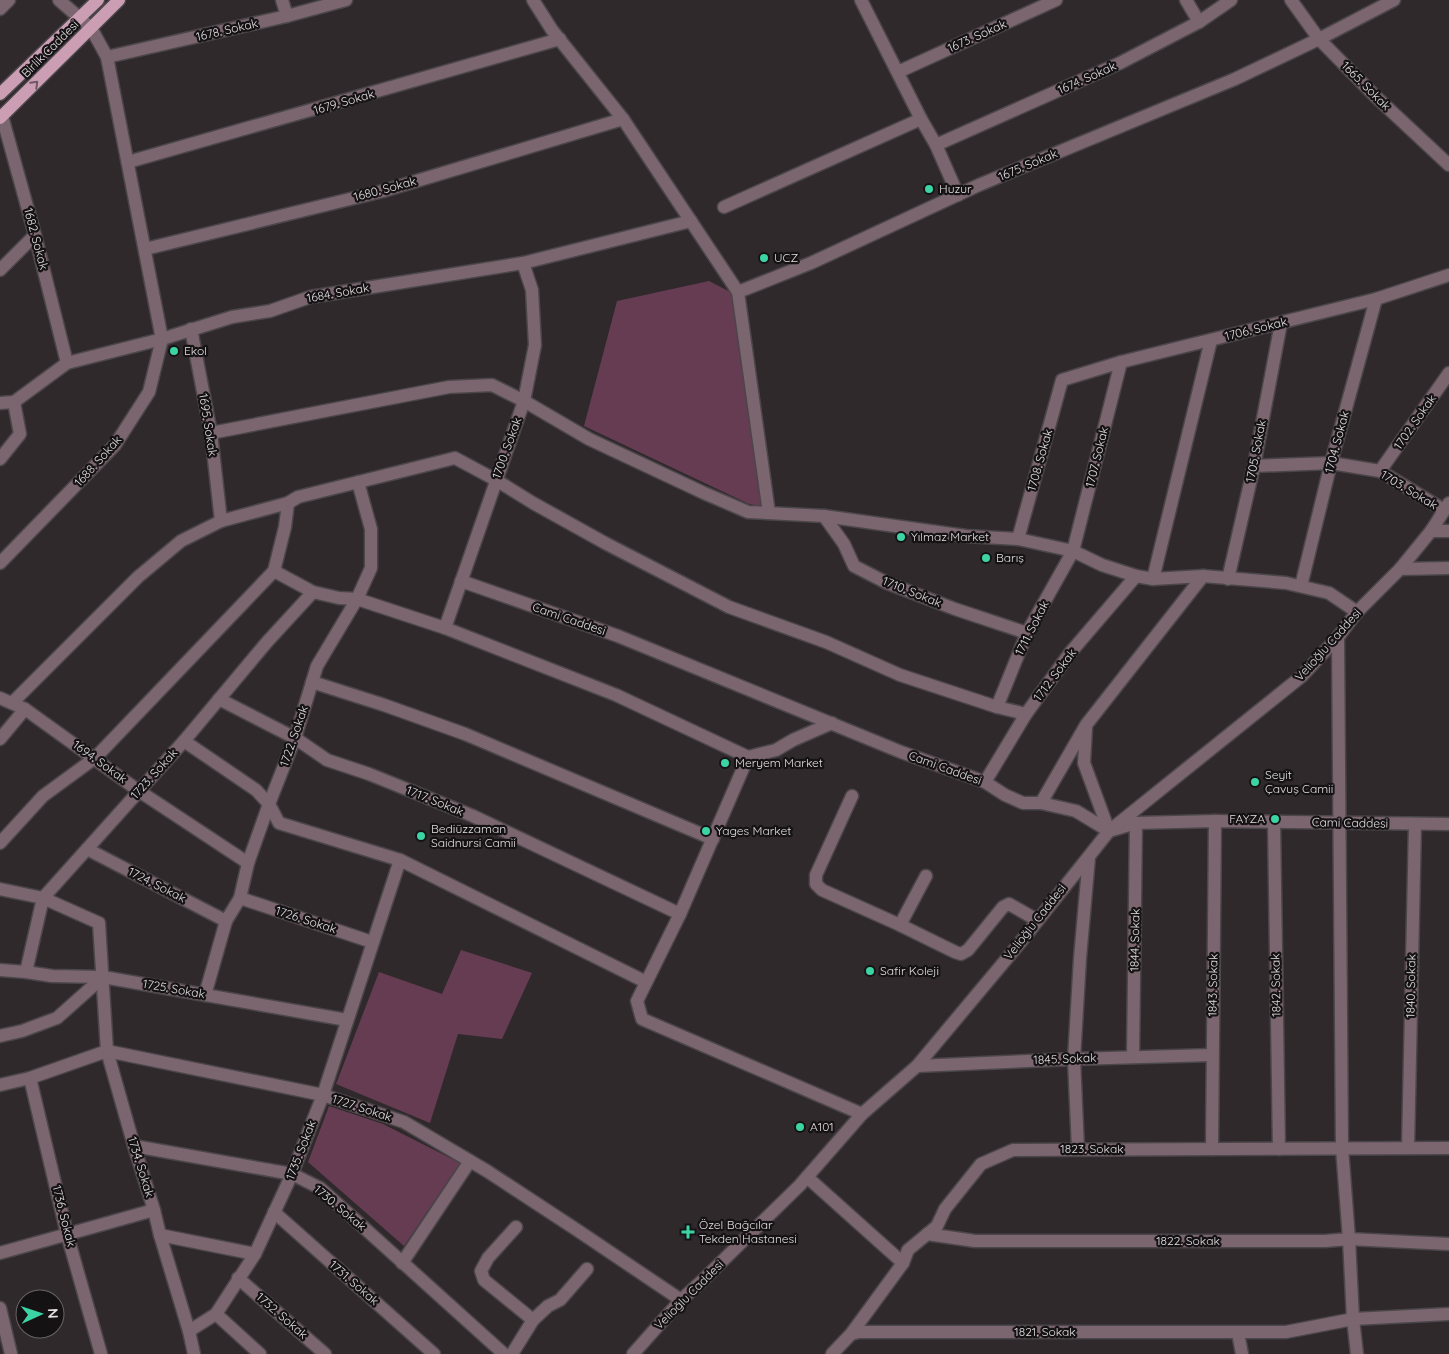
<svg xmlns="http://www.w3.org/2000/svg" width="1449" height="1354" font-family="Quicksand,sans-serif">
<style>
.green{fill:#653c52}
.lines{fill:none;stroke-linecap:round;stroke-linejoin:round}
.minor-casing{stroke:#4b4649;stroke-width:15}
.major-casing{stroke:#4b4649;stroke-width:15}
.minor{stroke:#7b656f;stroke-width:12}
.major{stroke:#cb9eb4;stroke-width:12}
.oneway{stroke:#705864}
.poi-dot{fill:#3cd4a4;stroke:#151214;stroke-width:2}
.labels{text-anchor:middle;stroke-width:4.5;stroke-linejoin:round;paint-order:stroke}
.street-label{font-size:12px;fill:#e1dddf;stroke:#151214}
.poi-label{font-size:12px;fill:#e1dddf;stroke:#151214;text-anchor:start}
</style>
<rect width="100%" height="100%" fill="#2f292c"/>
<g class="green">
<polygon points="709,281 742,298 771,508 749,504 584,426 617,301"/>
<polygon points="461,950 532,973 502,1039 458,1034 430,1123 336,1084 379,972 442,994"/>
<polygon points="329,1106 383,1124 460,1163 404,1246 308,1162"/>
</g>
<g class="lines">
<g class="minor-casing">
<g id="minor">
<polyline points="282,0 287,16"/>
<polyline points="533,0 552,30 623,119 738,292 769,513"/>
<polyline points="861,0 921,119 936,145 958,195"/>
<polyline points="1186,0 1199,22"/>
<polyline points="1291,0 1319,39 1375,96 1449,165"/>
<polyline points="0,9 9,0"/>
<polyline points="107,57 287,16 346,0"/>
<polyline points="898,72 1056,0"/>
<polyline points="2,116 35,235 67,363"/>
<polyline points="936,145 1120,63 1199,22 1231,0"/>
<polyline points="128,162 560,39"/>
<polyline points="724,207 921,119"/>
<polyline points="145,249 383,191 623,119"/>
<polyline points="0,270 35,235"/>
<polyline points="738,292 811,263 979,185 1235,79 1319,39 1394,0"/>
<polyline points="191,329 211,433 221,521"/>
<polyline points="0,403 14,402 67,363 162,339 232,317 270,311 310,297 523,263 691,221"/>
<polyline points="211,433 449,387 492,385 524,401 589,439 704,493 748,512 824,516 966,536 1018,539 1073,551 1102,565 1136,576 1153,579 1203,576 1286,583 1329,593 1357,612"/>
<polyline points="0,459 20,434 14,402"/>
<polyline points="1254,466 1331,463 1380,471 1444,510"/>
<polyline points="1380,471 1449,373"/>
<polyline points="824,516 844,544 854,566 887,583 955,609 1027,633"/>
<polyline points="1431,531 1449,531"/>
<polyline points="1018,539 1062,380 1121,362 1376,299 1449,275"/>
<polyline points="0,563 115,445 149,392 162,339 107,57 91,28 59,0"/>
<polyline points="1400,569 1449,568"/>
<polyline points="274,571 285,527 288,503"/>
<polyline points="1153,579 1211,340"/>
<polyline points="1228,579 1254,466 1281,323"/>
<polyline points="461,581 618,636 901,752 985,782 1005,795 1023,803 1041,803 1076,811 1109,831 1136,823 1215,821 1449,824"/>
<polyline points="1301,586 1331,463 1376,299"/>
<polyline points="445,628 524,401 535,345 532,290 523,263"/>
<polyline points="1338,637 1342,1148 1349,1239 1353,1319 1357,1354"/>
<polyline points="312,682 384,705 465,734 713,839"/>
<polyline points="0,698 25,709 139,791 248,863"/>
<polyline points="219,699 295,738 327,760 369,774 473,816 680,914"/>
<polyline points="12,703 138,577 181,541 221,521 288,503 298,497 455,458 496,480 533,503 605,543 729,607 826,642 900,675 997,707 1026,714"/>
<polyline points="997,707 1027,633 1073,551 1121,362"/>
<polyline points="1086,728 1084,763 1109,831"/>
<polyline points="0,739 25,709"/>
<polyline points="184,741 256,790 269,804 279,823 400,860 646,982"/>
<polyline points="748,757 680,914 637,1001 642,1019 862,1114"/>
<polyline points="985,782 1026,714 1070,653 1136,576"/>
<polyline points="852,796 816,875 816,884 822,890 900,925 955,952 961,954 968,950 1003,907 1009,904 1037,920"/>
<polyline points="1041,803 1086,725 1203,576"/>
<polyline points="1274,821 1279,1149"/>
<polyline points="0,843 43,796 95,758 274,571 313,592 339,598 357,599 445,628 616,695 748,757 776,750 793,740 832,723"/>
<polyline points="87,849 226,921"/>
<polyline points="0,889 43,898 99,923 107,1051 134,1146 154,1210 160,1235 189,1331 194,1354"/>
<polyline points="240,898 372,942"/>
<polyline points="900,925 926,876"/>
<polyline points="0,970 26,972 52,976 103,977 347,1020"/>
<polyline points="26,972 43,898 184,741 267,642 313,592"/>
<polyline points="205,995 226,921 240,898 248,863 269,804 295,738 317,666 357,599 371,568 371,529 358,482"/>
<polyline points="0,1036 22,1031 57,1018 103,977"/>
<polyline points="1133,1057 1136,823"/>
<polyline points="917,1066 1074,1059 1212,1055"/>
<polyline points="30,1078 67,1234 101,1354"/>
<polyline points="0,1085 30,1078 107,1051 323,1095 404,1122 487,1171 577,1230 681,1300"/>
<polyline points="134,1146 292,1174 320,1188 504,1354"/>
<polyline points="1408,1148 1415,824"/>
<polyline points="1078,1149 1074,1059 1080,958 1089,857"/>
<polyline points="1212,1149 1215,821"/>
<polyline points="807,1177 903,1263"/>
<polyline points="274,1212 434,1354"/>
<polyline points="516,1227 488,1258 481,1271 484,1280 533,1320"/>
<polyline points="927,1234 975,1241 1325,1241 1349,1239 1449,1244"/>
<polyline points="160,1235 255,1254"/>
<polyline points="0,1253 154,1210"/>
<polyline points="402,1263 470,1161"/>
<polyline points="238,1278 325,1354"/>
<polyline points="0,1308 11,1354"/>
<polyline points="216,1314 260,1354"/>
<polyline points="189,1331 216,1314 255,1254 292,1174 323,1095 400,860"/>
<polyline points="1238,1333 1242,1354"/>
<polyline points="851,1334 859,1332 1286,1332 1353,1319 1449,1314"/>
<polyline points="512,1354 533,1320 548,1306 560,1300 587,1269"/>
<polyline points="633,1354 681,1300 703,1280 800,1185 862,1114 917,1066 1019,944 1109,831 1302,676 1338,637 1357,612 1400,569 1431,531 1449,503"/>
<polyline points="832,1354 851,1334 903,1263 908,1250 937,1226 945,1209 981,1164 1013,1150 1449,1148"/>
</g>
</g>
<g class="major-casing">
<g id="major">
<polyline points="0,94 98,0"/>
<polyline points="0,118 119,0"/>
</g>
</g>
<use href="#minor" class="minor"/>
<use href="#major" class="major"/>
</g>
<defs><path id="oneway-chevron" d="M-2-3.5L2.5 0L-2 3.5" fill="none" stroke-width="1.6" stroke-linecap="round" stroke-linejoin="round" transform="scale(1.25)"/></defs>
<use class="oneway" href="#oneway-chevron" transform="translate(35 84) rotate(-45)"/>
<g class="poi-dot">
<circle cx="929" cy="189" r="5"/>
<circle cx="764" cy="258" r="5"/>
<circle cx="174" cy="351" r="5"/>
<circle cx="901" cy="537" r="5"/>
<circle cx="986" cy="558" r="5"/>
<circle cx="725" cy="763" r="5"/>
<circle cx="1255" cy="782" r="5"/>
<circle cx="1275" cy="819" r="5"/>
<circle cx="706" cy="831" r="5"/>
<circle cx="421" cy="836" r="5"/>
<circle cx="870" cy="971" r="5"/>
<circle cx="800" cy="1127" r="5"/>
<path d="M685.5 1224.5h5v5h5v5h-5v5h-5v-5h-5v-5h5z"/>
</g>
<g class="labels">
<g class="street-label">
<text transform="translate(227 30) rotate(-13)" y="4">1678. Sokak</text>
<text transform="translate(977 36) rotate(-24)" y="4">1673. Sokak</text>
<text transform="translate(50 49) rotate(-45)" y="4">Birlik Caddesi</text>
<text transform="translate(1087 78) rotate(-24)" y="4">1674. Sokak</text>
<text transform="translate(1366 86) rotate(45)" y="4">1665. Sokak</text>
<text transform="translate(344 102) rotate(-16)" y="4">1679. Sokak</text>
<text transform="translate(1028 165) rotate(-23)" y="4">1675. Sokak</text>
<text transform="translate(385 189) rotate(-15)" y="4">1680. Sokak</text>
<text transform="translate(36 239) rotate(75)" y="4">1682. Sokak</text>
<text transform="translate(338 293) rotate(-10)" y="4">1684. Sokak</text>
<text transform="translate(1256 329) rotate(-14)" y="4">1706. Sokak</text>
<text transform="translate(1415 422) rotate(-55)" y="4">1702. Sokak</text>
<text transform="translate(208 425) rotate(81)" y="4">1695. Sokak</text>
<text transform="translate(1337 442) rotate(-75)" y="4">1704. Sokak</text>
<text transform="translate(507 448) rotate(-70)" y="4">1700. Sokak</text>
<text transform="translate(1256 451) rotate(-79)" y="4">1705. Sokak</text>
<text transform="translate(1097 457) rotate(-76)" y="4">1707. Sokak</text>
<text transform="translate(1040 460) rotate(-74)" y="4">1708. Sokak</text>
<text transform="translate(98 461) rotate(-48)" y="4">1688. Sokak</text>
<text transform="translate(1409 490) rotate(31)" y="4">1703. Sokak</text>
<text transform="translate(912 592) rotate(22)" y="4">1710. Sokak</text>
<text transform="translate(569 619) rotate(19)" y="4">Cami Caddesi</text>
<text transform="translate(1032 628) rotate(-63)" y="4">1711. Sokak</text>
<text transform="translate(1328 645) rotate(-48)" y="4">Velioğlu Caddesi</text>
<text transform="translate(1055 675) rotate(-53)" y="4">1712. Sokak</text>
<text transform="translate(294 736) rotate(-71)" y="4">1722. Sokak</text>
<text transform="translate(100 762) rotate(36)" y="4">1694. Sokak</text>
<text transform="translate(945 768) rotate(20)" y="4">Cami Caddesi</text>
<text transform="translate(154 774) rotate(-48)" y="4">1723. Sokak</text>
<text transform="translate(435 801) rotate(22)" y="4">1717. Sokak</text>
<text transform="translate(1350 823) rotate(1)" y="4">Cami Caddesi</text>
<text transform="translate(157 885) rotate(27)" y="4">1724. Sokak</text>
<text transform="translate(306 920) rotate(18)" y="4">1726. Sokak</text>
<text transform="translate(1035 922) rotate(-52)" y="4">Velioğlu Caddesi</text>
<text transform="translate(1135 940) rotate(-89)" y="4">1844. Sokak</text>
<text transform="translate(1213 985) rotate(-89)" y="4">1843. Sokak</text>
<text transform="translate(1276 985) rotate(-91)" y="4">1842. Sokak</text>
<text transform="translate(1411 986) rotate(-89)" y="4">1840. Sokak</text>
<text transform="translate(174 989) rotate(10)" y="4">1725. Sokak</text>
<text transform="translate(1065 1059) rotate(-2)" y="4">1845. Sokak</text>
<text transform="translate(362 1108) rotate(18)" y="4">1727. Sokak</text>
<text x="1092" y="1153">1823. Sokak</text>
<text transform="translate(301 1150) rotate(-69)" y="4">1735. Sokak</text>
<text transform="translate(141 1167) rotate(73)" y="4">1734. Sokak</text>
<text transform="translate(340 1208) rotate(40)" y="4">1730. Sokak</text>
<text transform="translate(64 1216) rotate(76)" y="4">1736. Sokak</text>
<text x="1188" y="1245">1822. Sokak</text>
<text transform="translate(354 1283) rotate(41)" y="4">1731. Sokak</text>
<text transform="translate(689 1295) rotate(-45)" y="4">Velioğlu Caddesi</text>
<text transform="translate(282 1316) rotate(41)" y="4">1732. Sokak</text>
<text x="1045" y="1336">1821. Sokak</text>
</g>
<g class="poi-label">
<text x="939" y="193">Huzur</text>
<text x="774" y="262">UCZ</text>
<text x="184" y="355">Ekol</text>
<text x="911" y="541">Yılmaz Market</text>
<text x="996" y="562">Barış</text>
<text x="735" y="767">Meryem Market</text>
<text x="1265" y="779">Seyit<tspan x="1265" dy="14">Çavuş Camii</tspan></text>
<text x="1265" y="823" text-anchor="end">FAYZA</text>
<text x="431" y="833">Bediüzzaman<tspan x="431" dy="14">Saidnursi Camii</tspan></text>
<text x="716" y="835">Yages Market</text>
<text x="880" y="975">Safir Koleji</text>
<text x="810" y="1131">A101</text>
<text x="699" y="1229">Özel Bağcılar<tspan x="699" dy="14">Tekden Hastanesi</tspan></text>
</g>
</g>
<g transform="translate(40 1314) rotate(87)"><circle r="24" fill="#151214" stroke="#676365"/>
<path d="M0-4L9 19L0 12L-9 19Z" fill="#3cd4a4"/>
<text y="-8" font-size="14" font-weight="bold" text-anchor="middle" fill="#e1dddf">N</text>
</g>
</svg>
